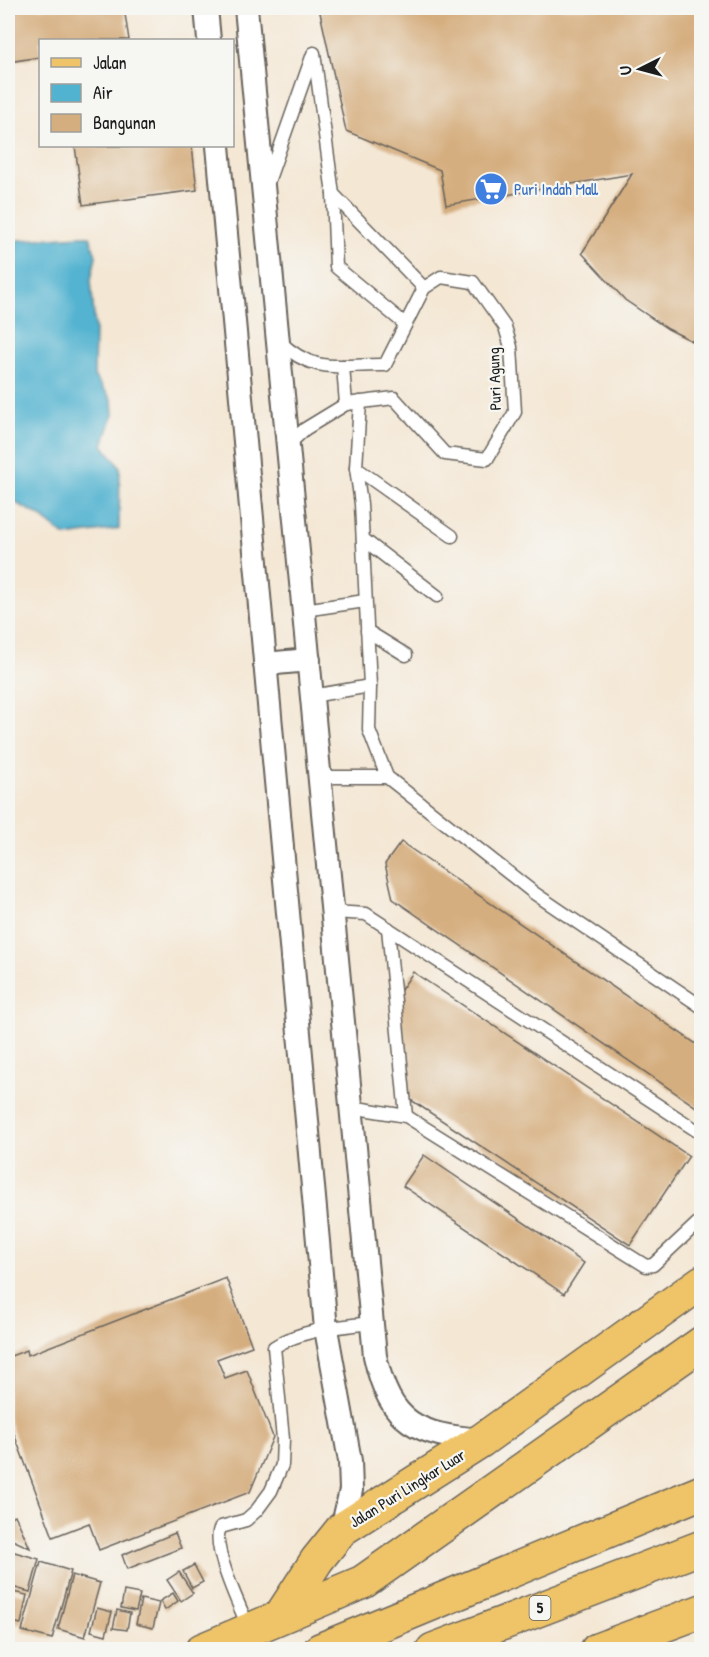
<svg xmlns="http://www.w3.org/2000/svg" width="709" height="1657" font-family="'Patrick Hand',sans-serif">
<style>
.water{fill:#52b3d0;stroke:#376876;stroke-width:1.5}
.building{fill:#d5ae7f}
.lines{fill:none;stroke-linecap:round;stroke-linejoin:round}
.lane-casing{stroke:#68635c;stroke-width:15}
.street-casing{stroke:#68635c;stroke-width:26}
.primary-casing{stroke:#68635c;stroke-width:36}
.highway-casing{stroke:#68635c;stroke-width:36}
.lane{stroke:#fff;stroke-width:12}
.street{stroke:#fff;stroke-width:22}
.primary{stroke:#efc469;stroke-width:33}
.highway{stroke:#efc469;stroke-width:33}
.labels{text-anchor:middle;stroke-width:4.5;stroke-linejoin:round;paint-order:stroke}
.shield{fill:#f6f6f2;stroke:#5d5d5c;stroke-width:1.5}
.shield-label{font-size:15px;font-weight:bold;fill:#1c1c1c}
.shop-label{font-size:16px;fill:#366cbe;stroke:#f6f6f2;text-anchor:start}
.street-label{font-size:16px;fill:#1c1c1c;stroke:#f6f6f2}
</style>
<rect width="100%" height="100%" fill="#f6f6f2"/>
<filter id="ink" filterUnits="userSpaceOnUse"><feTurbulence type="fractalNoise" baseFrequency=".0167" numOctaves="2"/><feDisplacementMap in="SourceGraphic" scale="12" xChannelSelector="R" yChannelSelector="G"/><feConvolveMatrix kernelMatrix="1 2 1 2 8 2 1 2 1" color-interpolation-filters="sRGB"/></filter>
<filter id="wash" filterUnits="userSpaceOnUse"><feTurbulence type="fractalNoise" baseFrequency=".008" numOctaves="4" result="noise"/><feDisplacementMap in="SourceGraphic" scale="24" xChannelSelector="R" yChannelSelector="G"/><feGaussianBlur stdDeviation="1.35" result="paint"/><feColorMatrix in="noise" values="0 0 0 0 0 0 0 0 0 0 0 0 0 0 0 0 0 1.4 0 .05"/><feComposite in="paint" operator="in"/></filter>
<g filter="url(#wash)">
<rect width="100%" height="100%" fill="#f4e7d4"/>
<polygon class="water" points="80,236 90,236 96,256 91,280 95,328 94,376 112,400 113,415 103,445 120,467 119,529 65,536 39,515 8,499 8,241"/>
<g id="blocks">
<g class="building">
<polygon points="8,8 124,8 129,40 40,40 40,57 8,62"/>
<polygon points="319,8 702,8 702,346 668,329 625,300 582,253 632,174 446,205 440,170 346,131"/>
<polygon points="75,146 192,146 197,190 83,205"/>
<polygon points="401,842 702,1048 702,1111 393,899 385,864"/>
<polygon points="413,972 689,1156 630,1245 408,1098 397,996"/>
<polygon points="424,1155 584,1263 564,1294 403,1186"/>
<polygon points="226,1278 252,1346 217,1359 225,1378 247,1370 273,1437 250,1492 99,1550 89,1523 53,1537 8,1418 8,1357 27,1350 28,1355"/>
<polygon points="15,1515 30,1548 8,1538 8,1519"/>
<polygon points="175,1533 181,1548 127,1569 122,1555"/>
<polygon points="11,1551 39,1559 30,1592 8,1586 8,1564"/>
<polygon points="41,1562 71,1571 52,1639 22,1631"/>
<polygon points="194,1565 203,1582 192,1588 183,1571"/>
<polygon points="179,1572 193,1593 181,1601 167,1580"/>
<polygon points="72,1575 100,1583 85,1637 58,1629"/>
<polygon points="8,1591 27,1595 21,1624 8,1621"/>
<polygon points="124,1591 140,1594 136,1611 121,1608"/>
<polygon points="173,1593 178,1601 165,1610 160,1601"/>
<polygon points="141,1599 159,1603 153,1628 136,1624"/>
<polygon points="97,1608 112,1612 106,1635 91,1631"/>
<polygon points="117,1610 130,1613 127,1630 113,1628"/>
</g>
</g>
</g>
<g filter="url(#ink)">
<use href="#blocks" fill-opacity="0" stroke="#68635c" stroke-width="1.5"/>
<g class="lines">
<g class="lane-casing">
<g id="lane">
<polyline points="314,53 333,194 424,288"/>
<polyline points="268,182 313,54"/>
<polyline points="333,194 336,267 405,324"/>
<path d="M 279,341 C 315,376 339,364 385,365 L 424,288 L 441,277 L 473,282 L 505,327 L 511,347 L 515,412 L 487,459 L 445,454 L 394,398 L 346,404 L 305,429 L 288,445"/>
<polyline points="343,366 346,404"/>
<polyline points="360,402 356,468 361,504 370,686 369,730 387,777 534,893 702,1007"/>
<polyline points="356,468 452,536"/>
<polyline points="363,539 437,596"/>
<polyline points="304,610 365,601"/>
<polyline points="367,631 406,655"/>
<polyline points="312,696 370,686"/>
<polyline points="320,777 387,777"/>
<polyline points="333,912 366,914 702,1134"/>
<polyline points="388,928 406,1116"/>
<polyline points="351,1107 406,1116 646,1266 653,1265 702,1219"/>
<path d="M 249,1628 C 241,1610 209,1542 221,1527 L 246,1520 L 257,1510 L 271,1491 L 282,1465 L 283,1439 L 274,1347 C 303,1329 338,1327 372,1323"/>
</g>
</g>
<g class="street-casing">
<g id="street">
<polyline points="206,8 209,40"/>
<path d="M 246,8 L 375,1356 C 390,1424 417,1435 482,1440"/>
<polyline points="218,146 326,1329 350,1461 351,1490 342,1529"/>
<polyline points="265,664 309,660"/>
</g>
</g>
<g class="primary-casing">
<g id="primary">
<polyline points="282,1614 317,1560 342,1529 482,1440 702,1282"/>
<polyline points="202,1650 363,1582 702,1343"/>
</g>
</g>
<g class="highway-casing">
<g id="highway">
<polyline points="320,1650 702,1492"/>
<polyline points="433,1650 702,1547"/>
<polyline points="597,1650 702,1611"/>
</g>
</g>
<use href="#lane" class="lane"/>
<use href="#street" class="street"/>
<use href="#primary" class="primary"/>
<use href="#highway" class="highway"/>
</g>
</g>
<defs>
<g id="supermarket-disc" transform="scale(1.725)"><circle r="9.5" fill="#3f7fe0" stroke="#f6f6f2"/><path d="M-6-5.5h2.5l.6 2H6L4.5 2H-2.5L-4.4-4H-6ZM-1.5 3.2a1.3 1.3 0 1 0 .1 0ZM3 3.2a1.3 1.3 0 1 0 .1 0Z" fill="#fff"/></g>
</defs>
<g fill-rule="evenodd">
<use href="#supermarket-disc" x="491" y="189"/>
</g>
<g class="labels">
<rect class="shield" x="529.5" y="1596" width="21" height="24" rx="4.5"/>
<g class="shield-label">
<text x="540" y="1613">5</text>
</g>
<g class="shop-label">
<text x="514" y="195">Puri Indah Mall</text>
</g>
<g class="street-label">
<text transform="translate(494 379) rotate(-92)" y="6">Puri Agung</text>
<text transform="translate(407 1488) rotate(-32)" y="6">Jalan Puri Lingkar Luar</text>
</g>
</g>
<rect width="709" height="1657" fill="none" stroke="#f6f6f2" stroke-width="30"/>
<rect x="39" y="39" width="195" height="108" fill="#f6f6f2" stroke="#9f9f9c" stroke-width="1.5"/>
<rect x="51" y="58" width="30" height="9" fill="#efc469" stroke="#9f9f9c" stroke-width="1.5"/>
<text x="93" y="69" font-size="18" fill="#1c1c1c">Jalan</text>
<rect x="51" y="84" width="30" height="18" fill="#52b3d0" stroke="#9f9f9c" stroke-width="1.5"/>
<text x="93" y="99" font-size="18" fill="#1c1c1c">Air</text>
<rect x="51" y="114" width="30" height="18" fill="#d5ae7f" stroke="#9f9f9c" stroke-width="1.5"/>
<text x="93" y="129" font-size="18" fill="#1c1c1c">Bangunan</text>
<g transform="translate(640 69) rotate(264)" stroke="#f6f6f2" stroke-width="4.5" paint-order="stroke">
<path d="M0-4.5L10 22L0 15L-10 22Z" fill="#1c1c1c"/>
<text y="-9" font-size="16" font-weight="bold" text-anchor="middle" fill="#1c1c1c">U</text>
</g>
</svg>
